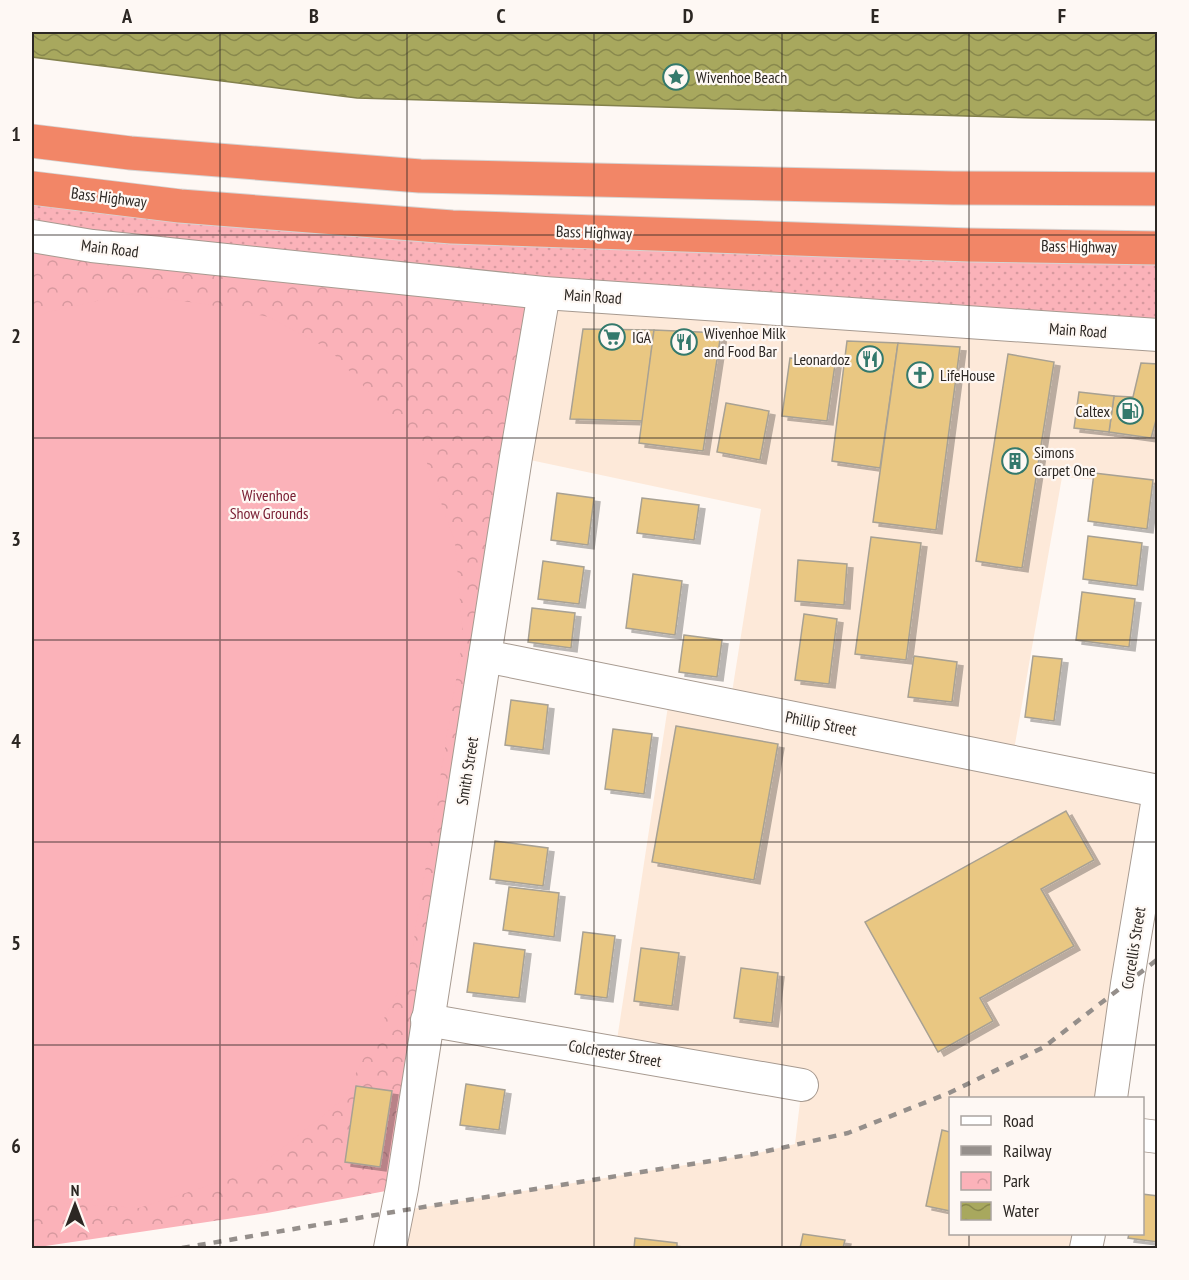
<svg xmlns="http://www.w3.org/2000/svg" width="1189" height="1280" font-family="'PT Sans Narrow',sans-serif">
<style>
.built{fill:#fde9d9}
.grass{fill:url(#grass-dots)}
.park{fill:url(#park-crowns)}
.pitch{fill:#fbb2b9}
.water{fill:url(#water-waves);stroke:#83814c;stroke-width:1.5}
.building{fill:#e9c782;stroke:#a8a193;stroke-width:1.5;filter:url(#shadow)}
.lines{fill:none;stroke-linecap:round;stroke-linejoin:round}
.minor-casing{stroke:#a79a90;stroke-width:34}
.highway-casing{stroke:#d5d4d3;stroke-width:35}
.minor{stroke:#fff;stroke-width:32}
.highway{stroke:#f28667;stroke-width:33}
.rail{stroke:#958f8b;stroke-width:4.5;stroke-dasharray:8 8;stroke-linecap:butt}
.grid{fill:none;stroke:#2c2723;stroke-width:1.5;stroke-opacity:0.55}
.labels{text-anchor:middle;stroke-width:4.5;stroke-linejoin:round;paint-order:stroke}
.poi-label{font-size:16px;fill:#2c2723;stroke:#fef8f4;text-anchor:start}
.street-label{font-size:16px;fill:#2c2723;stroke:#fef8f4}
.park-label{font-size:16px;fill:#781c31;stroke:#fef8f4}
.neatline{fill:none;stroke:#2c2723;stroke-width:2}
.grid-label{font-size:20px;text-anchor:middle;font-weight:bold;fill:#2c2723}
</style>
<defs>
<pattern id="grass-dots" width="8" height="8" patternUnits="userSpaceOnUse" patternTransform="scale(1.5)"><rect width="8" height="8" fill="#fbb2b9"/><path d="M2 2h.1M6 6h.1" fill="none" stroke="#d7999f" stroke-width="1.8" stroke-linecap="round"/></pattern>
<pattern id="park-crowns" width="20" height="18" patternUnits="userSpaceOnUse" patternTransform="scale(1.5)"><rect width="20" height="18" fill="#fbb2b9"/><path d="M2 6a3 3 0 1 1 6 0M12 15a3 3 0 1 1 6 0" fill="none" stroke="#d7999f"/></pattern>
<pattern id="water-waves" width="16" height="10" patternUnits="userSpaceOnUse" patternTransform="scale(1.5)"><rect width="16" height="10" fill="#a8a85e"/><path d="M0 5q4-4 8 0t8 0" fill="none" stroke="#89894d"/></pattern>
<filter id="shadow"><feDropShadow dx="6" dy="4" stdDeviation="0" flood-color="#0004"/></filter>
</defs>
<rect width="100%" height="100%" fill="#fef8f4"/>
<polygon class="built" points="544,293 1157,335 1157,485 1062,477 1012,761 1157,791 1111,1098 950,1098 950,1234 1089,1234 1086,1248 390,1248 399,1211 754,1154 795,1144 802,1085 615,1053 670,693 730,705 761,509 516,457"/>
<polygon class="grass" points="32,188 180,206 1157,248 1157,335 32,236"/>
<polygon class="park" points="32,236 544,293 402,1188 267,1213 32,1248"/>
<polygon class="pitch" points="127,294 205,304 269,317 330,350 422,449 455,542 463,637 409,970 342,1100 254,1171 139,1208 32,1201 32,320 48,312"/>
<polygon class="water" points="32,32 1157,32 1157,120 1034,118 357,98 32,57"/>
<g class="building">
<polygon points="583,329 654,330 643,421 570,419"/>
<polygon points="654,330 721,333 703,451 639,443"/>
<polygon points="847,341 898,343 880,468 832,461"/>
<polygon points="898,343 960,347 936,530 873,522"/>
<polygon points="1008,354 1054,362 1022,568 976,561"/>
<polygon points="790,358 835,364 827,421 782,416"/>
<polygon points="1141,363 1158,364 1158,413 1151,438 1109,432 1114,396 1133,397"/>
<polygon points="1079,392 1114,396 1109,432 1074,428"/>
<polygon points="726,403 769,411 760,460 717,452"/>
<polygon points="1094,473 1153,480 1147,529 1088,521"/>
<polygon points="557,493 594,498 588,545 551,540"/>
<polygon points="642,498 699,505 694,540 637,533"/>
<polygon points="1088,536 1142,543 1137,586 1083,579"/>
<polygon points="871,537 921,543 906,660 855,654"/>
<polygon points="798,560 847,564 844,605 795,601"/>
<polygon points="543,561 584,567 579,604 538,599"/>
<polygon points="633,574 682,581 675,635 626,628"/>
<polygon points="1082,592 1135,599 1129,647 1076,640"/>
<polygon points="532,608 575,613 571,648 528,642"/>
<polygon points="804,614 837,619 829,684 795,680"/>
<polygon points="684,635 722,640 717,677 679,672"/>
<polygon points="914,656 957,662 952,702 908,697"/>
<polygon points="1033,656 1062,659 1054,721 1025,717"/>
<polygon points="511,700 548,705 543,750 505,745"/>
<polygon points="676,726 778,744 754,880 652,862"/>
<polygon points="613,729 652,734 644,794 605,789"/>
<polygon points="1066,811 1094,860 1041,889 1074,946 980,998 993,1021 938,1052 865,922"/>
<polygon points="495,841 548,848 543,886 490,879"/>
<polygon points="509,887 559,893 554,937 503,930"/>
<polygon points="583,932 615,936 607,998 575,994"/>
<polygon points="474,943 525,950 519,998 467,992"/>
<polygon points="641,948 679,953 672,1006 634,1001"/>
<polygon points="741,968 778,973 772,1023 734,1018"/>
<polygon points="466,1084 505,1090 499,1130 460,1125"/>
<polygon points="356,1086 392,1091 380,1167 345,1162"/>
<polygon points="942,1130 950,1132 950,1211 926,1206"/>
<polygon points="1142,1194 1158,1196 1158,1242 1128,1238 1129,1234 1142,1234"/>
<polygon points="803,1234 845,1240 843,1248 800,1248"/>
<polygon points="635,1238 677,1243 677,1248 634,1248"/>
</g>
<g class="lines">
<g class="minor-casing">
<g id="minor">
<polyline points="32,236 92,246 544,293 1158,335"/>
<polyline points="485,656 1158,791"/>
<polyline points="427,1020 802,1085"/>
<polyline points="1111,1098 1127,984 1158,798"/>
<polyline points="1142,1135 1158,1137"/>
<polyline points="390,1248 402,1188 516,457 544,293"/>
<polyline points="1086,1248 1089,1234"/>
</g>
</g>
<g class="highway-casing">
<g id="highway">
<polyline points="32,141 130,153 420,176 953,188 1158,189"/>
<polyline points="32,188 180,206 452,227 970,245 1158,248"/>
</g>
</g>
<use href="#minor" class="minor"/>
<use href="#highway" class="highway"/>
<polyline class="rail" points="182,1248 399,1211 754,1154 848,1133 949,1093 1044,1047 1158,959"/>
</g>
<path class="grid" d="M 220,32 L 220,1248M 407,32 L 407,1248M 594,32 L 594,1248M 782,32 L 782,1248M 969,32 L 969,1098M 32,235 L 1158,235M 32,438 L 1158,438M 32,640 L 1158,640M 32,842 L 1158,842M 32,1045 L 1158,1045M 969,1234 L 969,1248"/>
<defs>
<g id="sight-ring" transform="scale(1.35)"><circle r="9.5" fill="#fef8f4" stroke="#34796c" stroke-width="1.5"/><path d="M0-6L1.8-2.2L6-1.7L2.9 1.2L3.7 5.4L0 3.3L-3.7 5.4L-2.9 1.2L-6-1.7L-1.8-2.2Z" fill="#34796c"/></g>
<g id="supermarket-ring" transform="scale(1.35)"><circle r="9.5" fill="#fef8f4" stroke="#34796c" stroke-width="1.5"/><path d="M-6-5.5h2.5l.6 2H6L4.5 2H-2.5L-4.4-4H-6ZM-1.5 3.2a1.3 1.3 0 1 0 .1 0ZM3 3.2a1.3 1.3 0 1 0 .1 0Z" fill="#34796c"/></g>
<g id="restaurant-ring" transform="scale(1.35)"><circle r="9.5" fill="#fef8f4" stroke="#34796c" stroke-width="1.5"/><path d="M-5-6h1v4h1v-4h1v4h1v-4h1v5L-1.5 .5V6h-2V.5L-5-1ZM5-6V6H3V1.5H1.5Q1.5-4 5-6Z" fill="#34796c"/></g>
<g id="church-ring" transform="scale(1.35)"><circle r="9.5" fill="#fef8f4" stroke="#34796c" stroke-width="1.5"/><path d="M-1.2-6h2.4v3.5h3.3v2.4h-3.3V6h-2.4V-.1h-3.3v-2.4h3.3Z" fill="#34796c"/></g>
<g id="fuel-ring" transform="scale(1.35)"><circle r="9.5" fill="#fef8f4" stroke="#34796c" stroke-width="1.5"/><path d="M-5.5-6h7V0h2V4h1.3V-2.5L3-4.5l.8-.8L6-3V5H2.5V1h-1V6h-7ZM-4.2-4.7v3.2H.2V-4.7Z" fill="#34796c"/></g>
<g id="building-ring" transform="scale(1.35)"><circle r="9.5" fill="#fef8f4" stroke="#34796c" stroke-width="1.5"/><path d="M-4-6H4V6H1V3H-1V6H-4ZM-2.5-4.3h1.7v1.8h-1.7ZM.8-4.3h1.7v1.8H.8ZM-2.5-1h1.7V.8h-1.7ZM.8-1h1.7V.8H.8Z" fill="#34796c"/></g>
</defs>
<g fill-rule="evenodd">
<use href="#sight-ring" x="676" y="77"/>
<use href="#supermarket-ring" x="612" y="337"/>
<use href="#restaurant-ring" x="684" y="342"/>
<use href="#restaurant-ring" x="870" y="359"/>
<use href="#church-ring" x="920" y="375"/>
<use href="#fuel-ring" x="1130" y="411"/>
<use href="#building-ring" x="1015" y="461"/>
</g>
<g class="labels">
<g class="poi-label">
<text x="696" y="83">Wivenhoe Beach</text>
<text x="704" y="339">Wivenhoe Milk<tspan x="704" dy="18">and Food Bar</tspan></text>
<text x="632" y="343">IGA</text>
<text x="850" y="365" text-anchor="end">Leonardoz</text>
<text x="940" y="381">LifeHouse</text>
<text x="1110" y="417" text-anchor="end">Caltex</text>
<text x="1034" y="458">Simons<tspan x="1034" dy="18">Carpet One</tspan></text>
</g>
<g class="street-label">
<text transform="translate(109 197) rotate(7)" y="6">Bass Highway</text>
<text transform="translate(594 232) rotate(2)" y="6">Bass Highway</text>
<text transform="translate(1079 246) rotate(1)" y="6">Bass Highway</text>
<text transform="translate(110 248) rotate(7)" y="6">Main Road</text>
<text transform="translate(593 296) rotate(4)" y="6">Main Road</text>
<text transform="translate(1078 330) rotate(4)" y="6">Main Road</text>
<text transform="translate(821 723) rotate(11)" y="6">Phillip Street</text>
<text transform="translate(467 771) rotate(-81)" y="6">Smith Street</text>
<text transform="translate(1133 948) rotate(-81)" y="6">Corcellis Street</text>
<text transform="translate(615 1053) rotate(10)" y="6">Colchester Street</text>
</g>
<g class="park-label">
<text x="269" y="501">Wivenhoe<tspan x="269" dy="18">Show Grounds</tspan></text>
</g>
</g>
<rect width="1189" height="1280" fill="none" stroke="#fef8f4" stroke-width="66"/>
<rect x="949" y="1097" width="195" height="138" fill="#fef8f4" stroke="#aaa4a0" stroke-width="1.5"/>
<rect x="961" y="1116" width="30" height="9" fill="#ffffff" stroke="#aaa4a0" stroke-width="1.5"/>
<text x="1003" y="1127" font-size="18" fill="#2c2723">Road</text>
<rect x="961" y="1146" width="30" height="9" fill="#958f8b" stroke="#aaa4a0" stroke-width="1.5"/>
<text x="1003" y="1157" font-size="18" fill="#2c2723">Railway</text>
<rect x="961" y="1172" width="30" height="18" fill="url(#park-crowns)" stroke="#aaa4a0" stroke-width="1.5"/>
<text x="1003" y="1187" font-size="18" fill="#2c2723">Park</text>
<rect x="961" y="1202" width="30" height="18" fill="url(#water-waves)" stroke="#aaa4a0" stroke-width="1.5"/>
<text x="1003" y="1217" font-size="18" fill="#2c2723">Water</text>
<g transform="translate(75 1205)" stroke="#fef8f4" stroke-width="4.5" paint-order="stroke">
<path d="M0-4.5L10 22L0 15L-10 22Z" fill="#2c2723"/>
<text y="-9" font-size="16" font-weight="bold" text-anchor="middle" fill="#2c2723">N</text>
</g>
<rect x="33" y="33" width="1123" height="1214" class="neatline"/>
<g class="grid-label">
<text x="127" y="23">A</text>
<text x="314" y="23">B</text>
<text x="501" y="23">C</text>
<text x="688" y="23">D</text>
<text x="875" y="23">E</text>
<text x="1062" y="23">F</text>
<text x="16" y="141">1</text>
<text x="16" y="343">2</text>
<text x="16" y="546">3</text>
<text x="16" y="748">4</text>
<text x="16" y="950">5</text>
<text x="16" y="1153">6</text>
</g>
</svg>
